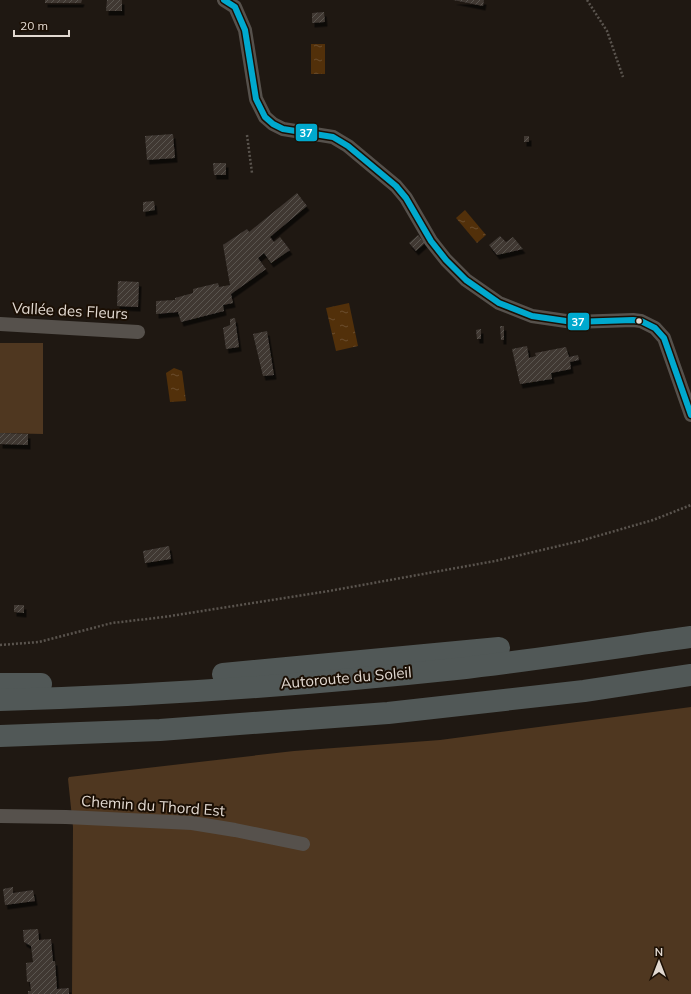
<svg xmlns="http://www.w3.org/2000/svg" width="691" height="994" font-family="Mulish,sans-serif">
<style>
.grass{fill:#4f3720}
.water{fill:url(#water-ripples)}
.building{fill:url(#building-hatch);filter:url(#shadow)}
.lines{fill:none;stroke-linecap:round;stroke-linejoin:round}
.path{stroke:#5a544e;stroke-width:2.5;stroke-dasharray:2 2;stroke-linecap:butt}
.street{stroke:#56514c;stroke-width:14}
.highway{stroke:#515857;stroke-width:22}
.bus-1-casing{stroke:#1b0f04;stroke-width:9}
.bus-1{stroke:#00a9ce;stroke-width:6}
.bus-dot{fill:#e2d9d1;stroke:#1b0f04;stroke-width:1.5}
.labels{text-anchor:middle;stroke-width:4;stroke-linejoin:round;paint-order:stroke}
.street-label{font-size:15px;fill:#e2d9d1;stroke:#1b0f04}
.line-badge{stroke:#1b0f04;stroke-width:1.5}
.badge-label{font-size:11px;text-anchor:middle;font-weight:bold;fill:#fff}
</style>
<defs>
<pattern id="water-ripples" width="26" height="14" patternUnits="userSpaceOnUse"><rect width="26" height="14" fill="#52300a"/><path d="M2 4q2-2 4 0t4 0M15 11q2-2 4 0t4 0" fill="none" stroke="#6b4d2d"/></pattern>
<pattern id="building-hatch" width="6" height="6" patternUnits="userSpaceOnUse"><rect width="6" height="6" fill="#3f3833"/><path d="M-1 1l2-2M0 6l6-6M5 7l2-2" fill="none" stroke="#5a5450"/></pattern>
<filter id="shadow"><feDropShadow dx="2.5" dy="4.5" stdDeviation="0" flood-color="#0009"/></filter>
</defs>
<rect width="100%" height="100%" fill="#1f1812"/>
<g class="grass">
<polygon points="0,343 43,343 43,434 0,433"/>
<polygon points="691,707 691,994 72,994 73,827 68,779 69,777 294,751 440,740"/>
</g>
<g class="water">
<rect x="311" y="44" width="14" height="30"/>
<polygon points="465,210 486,235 477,243 456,218"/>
<polygon points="349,303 358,346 336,351 326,308"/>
<polygon points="174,368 182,371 186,401 170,402 166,373"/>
</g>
<g class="building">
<polygon points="45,0 82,0 81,3 45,3"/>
<polygon points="107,0 122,0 122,11 106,11"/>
<polygon points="453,0 484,0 483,6"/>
<polygon points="324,12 325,22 312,23 312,13"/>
<polygon points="173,134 175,158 147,160 145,136"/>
<rect x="524" y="136" width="5" height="6"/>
<polygon points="213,163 226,163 226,175 214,175"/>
<polygon points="297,193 307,206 270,237 274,242 280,237 290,250 271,263 264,253 258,258 266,269 231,294 233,303 223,305 224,311 181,322 178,312 156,314 156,301 175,300 175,298 193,293 193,289 218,283 219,287 230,285 223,245 247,229 249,232"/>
<polygon points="154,201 155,210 143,212 143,202"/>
<polygon points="418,235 425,243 416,251 409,243"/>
<polygon points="500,236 506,242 513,237 523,249 497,255 489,245"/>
<polygon points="118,281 139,282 138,307 117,306"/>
<polygon points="235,318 239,347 226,349 223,328 230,325 230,319"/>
<polygon points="500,326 504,326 504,340 501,340"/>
<polygon points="481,329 481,339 477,339 476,330"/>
<polygon points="267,331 274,375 263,376 253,334"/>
<polygon points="527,346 529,358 536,356 535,353 566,347 569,357 578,355 579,360 570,362 571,369 551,373 552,379 520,384 512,349"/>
<polygon points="0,433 28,434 28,445 0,444"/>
<polygon points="169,546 171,559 145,563 143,551"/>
<polygon points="14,605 24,605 24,613 14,612"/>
<polygon points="13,887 13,893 33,890 35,901 5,905 3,889"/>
<polygon points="38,929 39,940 51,939 53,961 55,961 57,989 69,988 69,994 28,994 28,991 31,991 30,982 27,982 26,963 33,962 31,946 24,942 23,930"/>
</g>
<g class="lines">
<g class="path">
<polyline points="587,0 607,31 623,77"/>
<polyline points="247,135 252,173"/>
<polyline points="0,645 39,642 112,623 164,617 329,591 495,561 580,541 653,520 691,505"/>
</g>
<g class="street">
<polyline points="224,0 235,7 245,30 256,99 265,117 273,124 283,129 333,137 348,146 396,186 406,198 431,241 446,260 466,280 499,303 532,316 573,322 633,320 641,321 655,328 664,338 691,415"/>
<polyline points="0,324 138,332"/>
<polyline points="0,816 66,817 192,823 235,830 303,844"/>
</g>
<g class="highway">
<polyline points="223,674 499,648"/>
<polyline points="0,684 41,684"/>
<path d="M 0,700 C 152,696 305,685 456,669 C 535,660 613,648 691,637"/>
<polyline points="0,736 160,730 388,713 584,691 691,675"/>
</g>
<g class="bus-1-casing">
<polyline id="bus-1" points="224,0 235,7 245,30 256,99 265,117 273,124 283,129 333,137 348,146 396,186 406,198 431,241 446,260 466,280 499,303 532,316 573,322 633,320 641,321 655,328 664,338 691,415"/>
</g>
<use href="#bus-1" class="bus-1"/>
</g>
<circle class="bus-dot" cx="639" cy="321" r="3.5"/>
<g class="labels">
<g class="street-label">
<text transform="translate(70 311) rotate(3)" y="5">Vallée des Fleurs</text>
<text transform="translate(346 678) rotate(-5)" y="5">Autoroute du Soleil</text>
<text transform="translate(153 806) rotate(4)" y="5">Chemin du Thord Est</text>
</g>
</g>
<g class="line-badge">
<rect x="295" y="123" width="23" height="19" rx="4" fill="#00a9ce"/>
<rect x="567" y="312" width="23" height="19" rx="4" fill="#00a9ce"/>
</g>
<g class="badge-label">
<text x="306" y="137">37</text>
<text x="578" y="326">37</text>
</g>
<g transform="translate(659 962)" stroke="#1b0f04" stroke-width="3" paint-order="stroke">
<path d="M0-3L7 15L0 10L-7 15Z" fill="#e2d9d1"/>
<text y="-6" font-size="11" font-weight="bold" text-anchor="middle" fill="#e2d9d1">N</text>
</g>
<path d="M14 30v6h55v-6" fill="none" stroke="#e2d9d1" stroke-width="2"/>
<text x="20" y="30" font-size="12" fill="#e2d9d1" stroke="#1b0f04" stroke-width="3" paint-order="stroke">20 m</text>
</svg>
